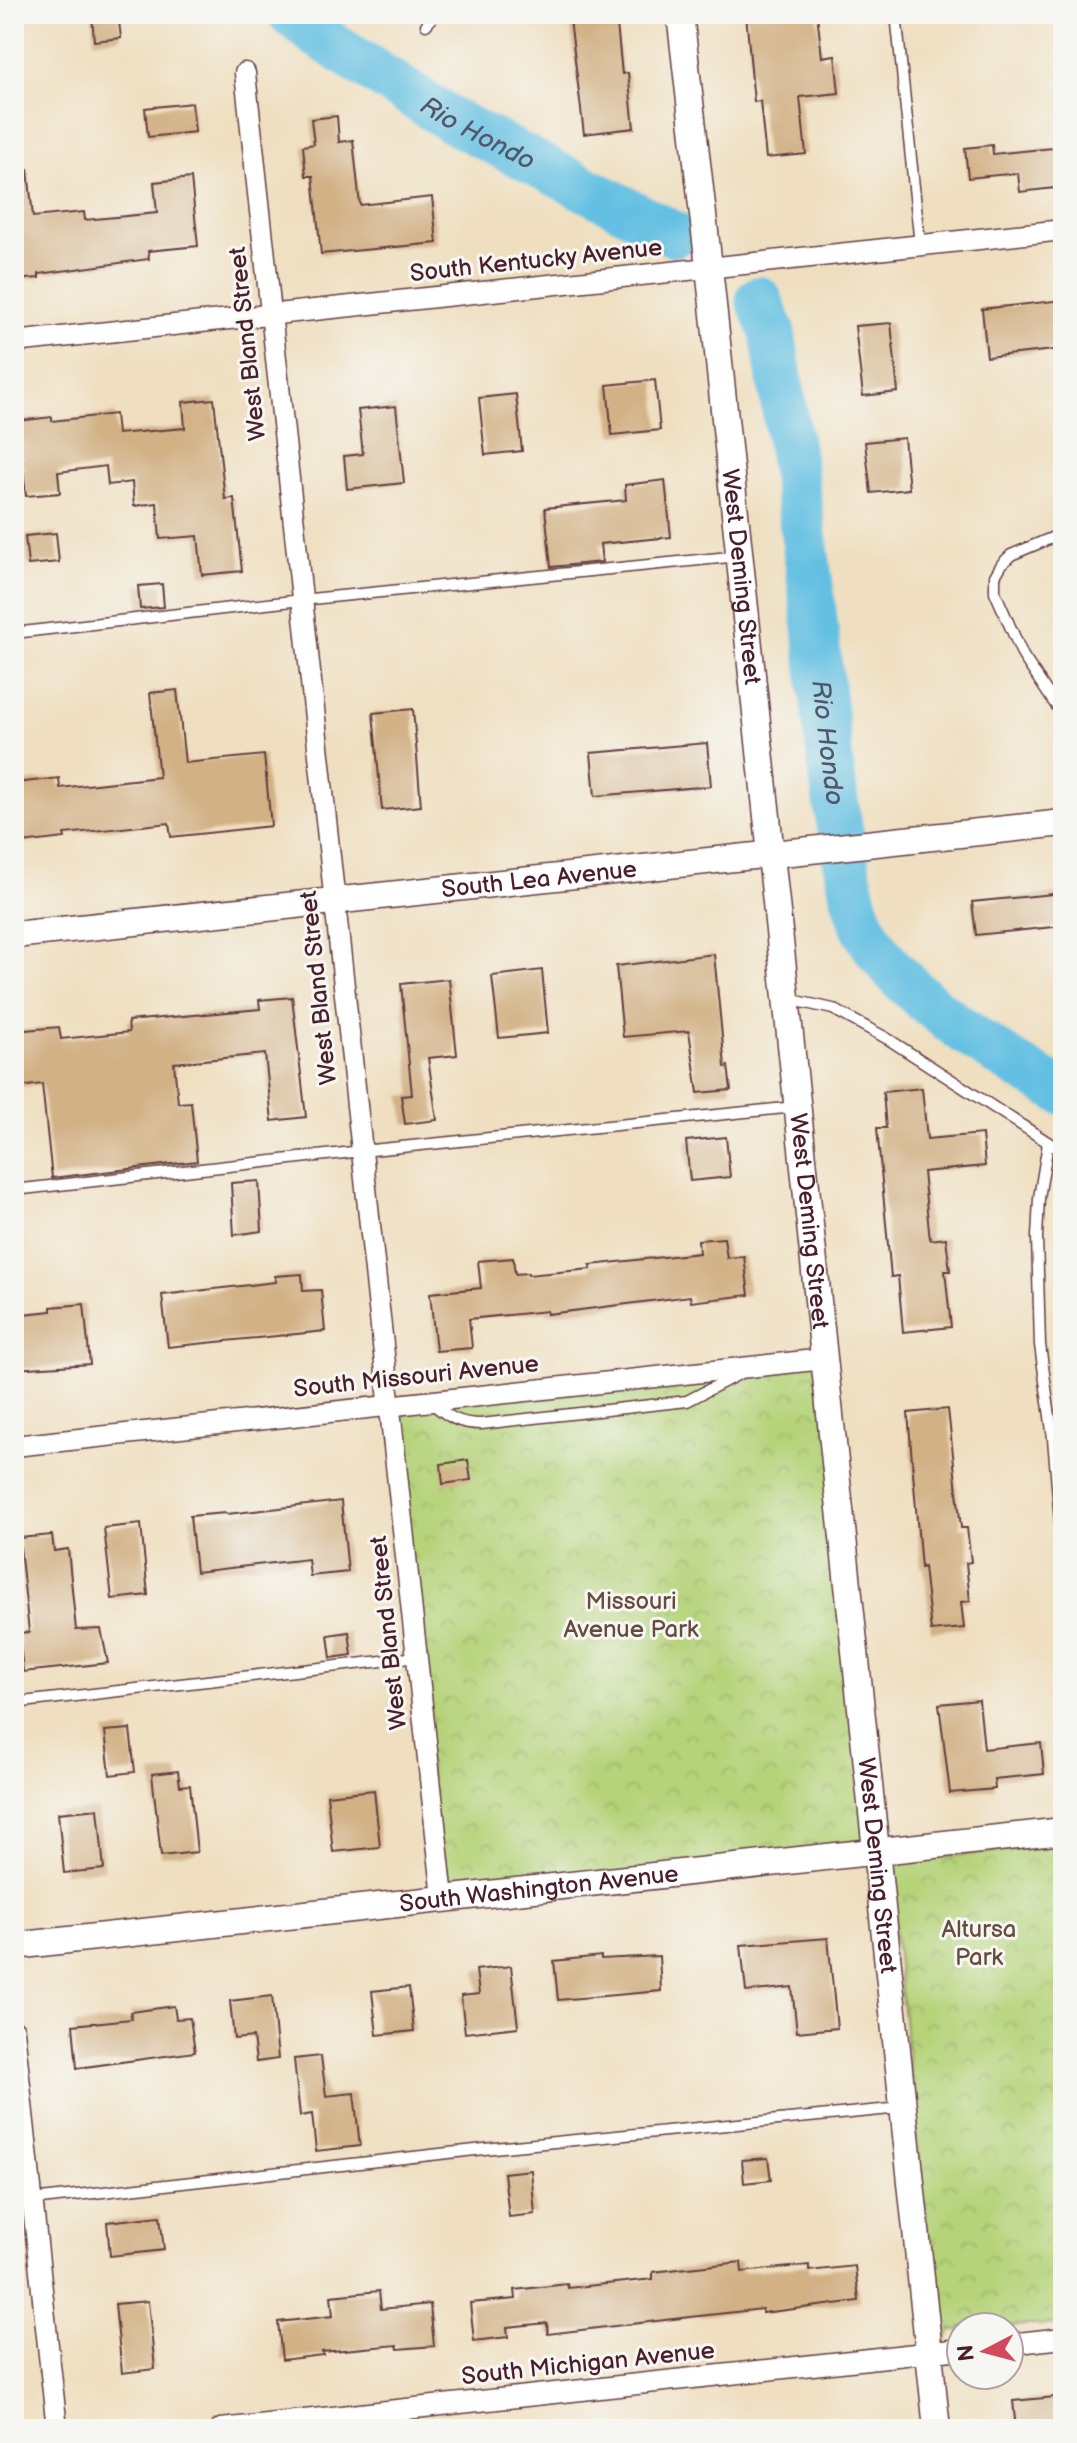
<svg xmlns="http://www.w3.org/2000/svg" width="1077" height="2443" font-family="'Balsamiq Sans',sans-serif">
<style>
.park{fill:url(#park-crowns);stroke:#807952;stroke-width:2}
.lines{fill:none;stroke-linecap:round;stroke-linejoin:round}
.river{stroke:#64c0e2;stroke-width:46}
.building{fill:#d2b185}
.service-casing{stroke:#633c41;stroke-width:13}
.minor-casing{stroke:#633c41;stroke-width:23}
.tertiary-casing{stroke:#633c41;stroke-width:29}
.service{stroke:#fff;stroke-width:10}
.minor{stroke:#fff;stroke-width:20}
.tertiary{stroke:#fff;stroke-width:26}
.labels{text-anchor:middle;stroke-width:6;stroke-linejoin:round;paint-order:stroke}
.street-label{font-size:24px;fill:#4a1f2b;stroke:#f6f6f2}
.park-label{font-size:24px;fill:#654c3f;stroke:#f6f6f2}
.water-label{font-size:26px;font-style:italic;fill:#53576b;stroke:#f6f6f2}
</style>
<defs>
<pattern id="park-crowns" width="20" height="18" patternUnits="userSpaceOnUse" patternTransform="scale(2)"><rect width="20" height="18" fill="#b6d37a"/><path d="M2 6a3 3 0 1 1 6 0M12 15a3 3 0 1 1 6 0" fill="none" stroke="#9eb56a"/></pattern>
</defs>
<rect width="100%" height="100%" fill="#f6f6f2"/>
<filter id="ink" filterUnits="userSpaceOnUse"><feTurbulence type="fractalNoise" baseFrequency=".0125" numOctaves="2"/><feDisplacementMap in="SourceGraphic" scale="16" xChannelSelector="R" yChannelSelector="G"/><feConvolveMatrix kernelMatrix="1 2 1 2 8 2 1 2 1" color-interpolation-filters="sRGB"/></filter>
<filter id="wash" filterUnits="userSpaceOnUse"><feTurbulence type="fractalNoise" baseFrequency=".006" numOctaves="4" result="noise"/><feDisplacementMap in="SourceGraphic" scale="32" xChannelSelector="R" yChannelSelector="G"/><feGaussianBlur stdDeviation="1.8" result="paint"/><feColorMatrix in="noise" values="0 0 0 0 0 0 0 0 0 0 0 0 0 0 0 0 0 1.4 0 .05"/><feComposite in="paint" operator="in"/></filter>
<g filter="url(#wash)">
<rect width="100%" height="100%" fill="#efdfc0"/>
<g class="park">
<polygon points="824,1359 875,1852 443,1898 389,1405"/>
<polygon points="1063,1844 1063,2324 961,2327 961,2330 951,2331 940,2351 887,1863"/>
</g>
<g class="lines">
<g class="river">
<path id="s1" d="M 291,14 L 317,35 L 451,120 L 674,234"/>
<path id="s2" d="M 759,299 L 772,330 C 788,434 806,538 817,642 C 824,710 831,779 843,846 C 849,879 855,916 873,944 C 912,1003 1001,1058 1063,1092"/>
</g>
</g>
<g id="blocks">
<g class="building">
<polygon points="92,14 118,14 121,38 94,41"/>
<polygon points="616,14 622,74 628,73 634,128 584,134 570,19"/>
<polygon points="746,14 817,14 822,57 835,55 839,93 800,97 806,154 766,158 760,101 754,102"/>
<polygon points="192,103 195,132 148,137 145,108"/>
<polygon points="337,116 339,142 353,140 360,205 432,197 437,243 321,254 313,176 306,176 303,146 314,144 311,119"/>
<polygon points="992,145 993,154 1063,147 1063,187 1020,192 1018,173 968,178 965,148"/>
<polygon points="28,170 33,217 84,212 85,220 157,213 154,182 191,178 198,246 148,251 149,259 39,274 39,278 14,280 14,171"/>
<polygon points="1063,300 1063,349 987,357 982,309"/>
<polygon points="891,323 898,392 863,396 855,326"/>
<polygon points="655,380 660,430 612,435 607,385"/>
<polygon points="516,394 522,451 485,455 479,398"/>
<polygon points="214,399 225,499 234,498 242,571 202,575 198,536 160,539 157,503 134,506 132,482 108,485 106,466 58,472 60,493 26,496 18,421 52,417 52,421 115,414 117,434 185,428 183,402"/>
<polygon points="396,406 404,483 347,489 344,456 363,454 358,410"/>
<polygon points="904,438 909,489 871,493 865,442"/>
<polygon points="665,480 671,537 600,544 602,562 551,567 545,508 626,500 625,485"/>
<polygon points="56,533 59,562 28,565 25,536"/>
<polygon points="162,584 164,607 140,609 138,586"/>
<polygon points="177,690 185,763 264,755 271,826 171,837 169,823 64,834 65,838 22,843 16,783 59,778 60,788 159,777 150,693"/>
<polygon points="413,709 421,806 382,810 373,713"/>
<polygon points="707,743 711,786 595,796 591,753"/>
<polygon points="1063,893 1063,926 976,935 972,902"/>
<polygon points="714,954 725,1067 728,1066 731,1090 698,1093 689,1031 623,1037 616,966"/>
<polygon points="542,970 548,1033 499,1038 492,976"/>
<polygon points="449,979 457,1055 428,1058 437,1120 405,1124 401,1096 412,1095 401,984"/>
<polygon points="292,997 306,1117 272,1121 265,1054 174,1063 178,1103 191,1102 197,1161 52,1178 42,1084 19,1087 14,1031 59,1027 61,1039 129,1032 128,1021 260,1009 259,1000"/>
<polygon points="922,1088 927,1139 982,1134 985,1166 923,1172 930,1240 946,1238 950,1271 945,1271 951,1327 903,1332 898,1276 891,1277 877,1128 886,1128 883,1092"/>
<polygon points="726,1137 730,1177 690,1181 686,1141"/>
<polygon points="259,1181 262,1231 234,1235 231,1183"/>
<polygon points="724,1238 727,1258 744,1256 749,1295 691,1302 690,1296 580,1310 547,1314 547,1311 469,1319 472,1348 436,1351 430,1293 481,1288 478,1261 513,1258 515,1274 528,1273 528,1275 591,1269 590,1265 699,1253 698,1240"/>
<polygon points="302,1274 303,1291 321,1290 325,1331 168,1347 162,1295 276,1282 275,1276"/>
<polygon points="84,1304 90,1364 14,1369 14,1315 51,1311 51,1307"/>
<polygon points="948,1409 961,1528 967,1528 971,1562 966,1563 970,1601 961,1602 964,1628 931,1631 924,1567 921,1568 908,1413"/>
<polygon points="468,1460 471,1480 443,1484 441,1464"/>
<polygon points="341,1501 348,1572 310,1576 308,1559 196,1572 190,1516 226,1513 227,1514"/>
<polygon points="141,1524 148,1595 112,1599 104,1528"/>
<polygon points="52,1535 54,1551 68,1549 76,1630 101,1629 108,1663 23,1672 19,1633 29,1632 19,1538"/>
<polygon points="349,1632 352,1655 331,1658 328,1635"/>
<polygon points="979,1700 984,1749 1041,1743 1044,1774 994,1779 995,1789 950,1793 939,1704"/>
<polygon points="130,1729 135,1772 110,1775 105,1731"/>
<polygon points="178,1771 180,1786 190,1785 197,1852 161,1856 152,1774"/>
<polygon points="374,1790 380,1847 333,1852 327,1795"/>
<polygon points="98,1809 104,1869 64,1873 58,1813"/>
<polygon points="828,1938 837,2028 797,2032 792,1987 746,1992 741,1945"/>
<polygon points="601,1956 601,1959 659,1956 661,1991 558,2000 554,1961"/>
<polygon points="511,1966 518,2027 465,2033 461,1996 479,1994 476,1970"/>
<polygon points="409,1987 414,2031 377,2035 372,1991"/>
<polygon points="272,1996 278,2059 256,2062 253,2037 234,2039 230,2001"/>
<polygon points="174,2006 176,2019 190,2018 195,2052 77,2068 73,2025 132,2019 130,2012"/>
<polygon points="321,2056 326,2096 354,2093 360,2146 316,2151 312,2114 300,2116 294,2059"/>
<polygon points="768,2158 771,2180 744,2183 742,2160"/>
<polygon points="531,2170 535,2214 509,2217 504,2173"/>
<polygon points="160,2216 164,2250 110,2256 107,2222"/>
<polygon points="741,2262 742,2272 809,2265 809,2271 855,2266 859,2301 762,2313 762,2309 690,2317 548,2334 547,2323 507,2327 508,2337 474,2341 470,2303 516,2299 515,2290 567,2284 568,2288 653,2279 653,2272"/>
<polygon points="379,2291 381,2309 430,2304 434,2346 398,2349 397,2345 322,2352 323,2355 282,2360 278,2322 333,2316 331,2296"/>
<polygon points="148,2301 155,2369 122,2373 115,2304"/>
<polygon points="1055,2397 1058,2429 1016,2429 1013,2401"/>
</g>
</g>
</g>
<g filter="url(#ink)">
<use href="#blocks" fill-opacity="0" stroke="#633c41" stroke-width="2"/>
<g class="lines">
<g class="service-casing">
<g id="service">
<polyline points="896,14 920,245"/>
<polyline points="426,25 436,14"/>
<polyline points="1063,533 1011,555 1002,564 995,576 995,592 1023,656 1063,716"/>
<polyline points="14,633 301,600 739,556"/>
<polyline points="788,999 833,1009 888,1039 1063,1152"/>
<polyline points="1048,1143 1039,1198 1037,1237 1040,1345 1053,1438 1063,1558"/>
<polyline points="14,1190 362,1151 795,1107"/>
<path d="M 430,1402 C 448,1416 457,1424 481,1424 L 687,1401 L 739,1374"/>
<polyline points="14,1703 417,1657"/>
<polyline points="32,2200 484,2149 901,2108"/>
</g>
</g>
<g class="minor-casing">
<g id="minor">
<polyline points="245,73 443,1898"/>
<polyline points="14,342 1063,230"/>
<polyline points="14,1446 824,1359"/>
<polyline points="14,2030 57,2429"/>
<polyline points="1009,2344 1063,2338"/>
<polyline points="221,2429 961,2349"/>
</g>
</g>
<g class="tertiary-casing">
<g id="tertiary">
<path id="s3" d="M 680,14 L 709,267 L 937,2429"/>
<path id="s4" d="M 14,935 L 1063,823"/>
<path id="s5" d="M 14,1946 L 1063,1831"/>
</g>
</g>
<use href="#service" class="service"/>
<use href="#minor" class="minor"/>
<use href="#tertiary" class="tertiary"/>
</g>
</g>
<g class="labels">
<g class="street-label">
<text transform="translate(536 260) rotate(-6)" y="8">South Kentucky Avenue</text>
<text transform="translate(247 344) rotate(-96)" y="8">West Bland Street</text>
<text dy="8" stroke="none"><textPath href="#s3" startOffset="566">West Deming Street</textPath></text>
<text dy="8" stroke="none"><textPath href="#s4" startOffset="528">South Lea Avenue</textPath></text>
<text transform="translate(318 988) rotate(-96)" y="8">West Bland Street</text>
<text dy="8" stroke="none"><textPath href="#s3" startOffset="1214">West Deming Street</textPath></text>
<text transform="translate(416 1376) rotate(-6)" y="8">South Missouri Avenue</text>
<text transform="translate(388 1633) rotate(-96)" y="8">West Bland Street</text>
<text dy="8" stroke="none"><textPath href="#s3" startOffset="1862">West Deming Street</textPath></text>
<text dy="8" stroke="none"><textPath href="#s5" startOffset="528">South Washington Avenue</textPath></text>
<text transform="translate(588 2363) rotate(-6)" y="8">South Michigan Avenue</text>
</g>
<g class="park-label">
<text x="631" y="1609">Missouri<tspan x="631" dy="28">Avenue Park</tspan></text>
<text x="979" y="1937">Altursa<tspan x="979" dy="28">Park</tspan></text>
</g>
<g class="water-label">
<text dy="9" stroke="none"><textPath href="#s1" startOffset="222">Rio Hondo</textPath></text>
<text dy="9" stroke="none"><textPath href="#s2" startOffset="450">Rio Hondo</textPath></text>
</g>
</g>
<rect width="1077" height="2443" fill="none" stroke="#f6f6f2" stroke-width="48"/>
<g transform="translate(985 2351) rotate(264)"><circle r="38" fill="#f6f6f2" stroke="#b1a0a2" stroke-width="2"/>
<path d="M0-6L14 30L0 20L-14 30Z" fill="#d1495b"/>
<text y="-12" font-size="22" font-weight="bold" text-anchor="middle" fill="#4a1f2b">N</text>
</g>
</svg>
